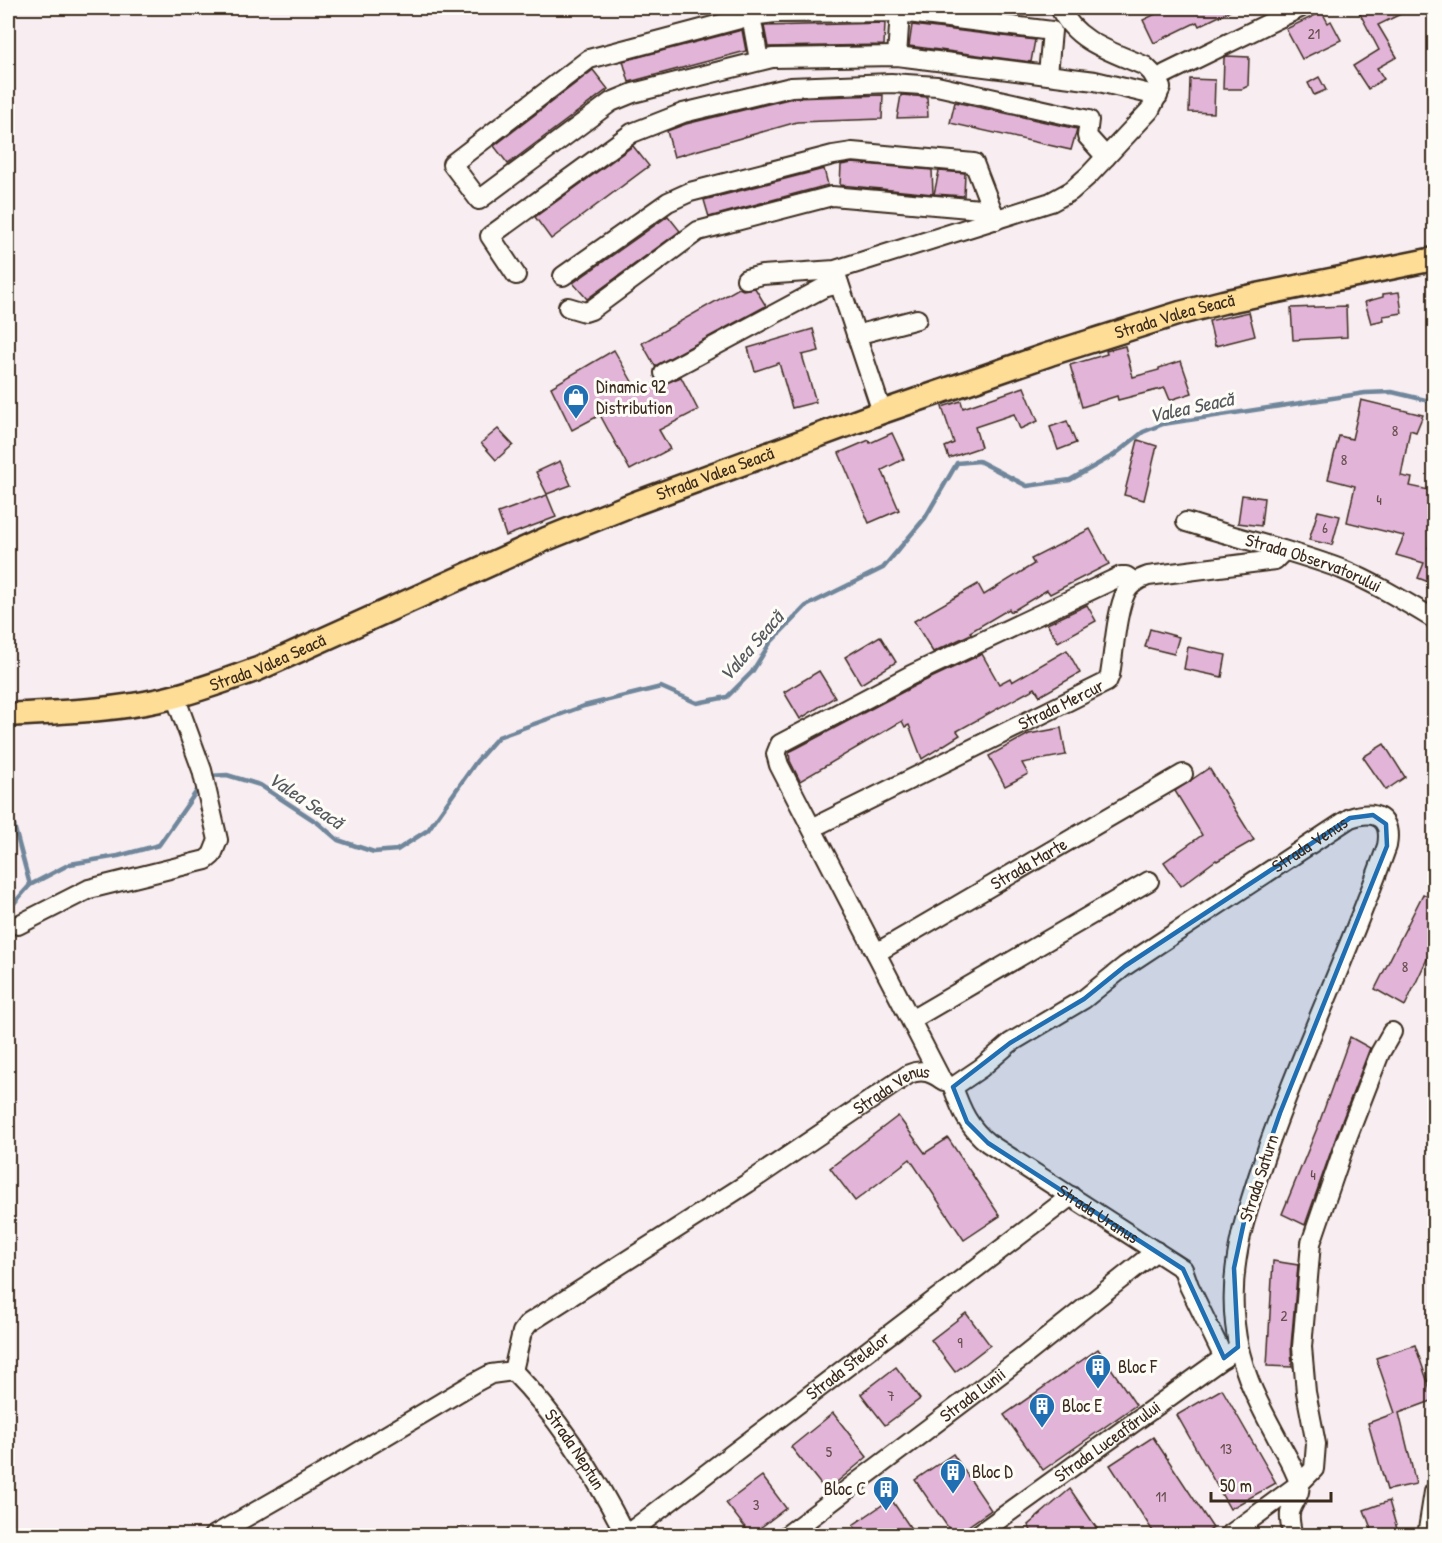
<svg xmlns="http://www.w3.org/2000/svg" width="1442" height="1543" font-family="'Patrick Hand',sans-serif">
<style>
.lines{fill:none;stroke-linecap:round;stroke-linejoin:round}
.stream{stroke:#70869b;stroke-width:4.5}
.building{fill:#e2b5d8;stroke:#3b2a1e;stroke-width:1.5}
.minor-casing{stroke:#3b2a1e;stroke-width:22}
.major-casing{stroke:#3b2a1e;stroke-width:27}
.minor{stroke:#fdfcf7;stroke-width:18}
.major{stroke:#fedd96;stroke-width:22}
.marked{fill:#1f6fb2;fill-opacity:0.2;stroke:#1f6fb2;stroke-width:4.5;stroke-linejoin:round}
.labels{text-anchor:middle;stroke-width:6;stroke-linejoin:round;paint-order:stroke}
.number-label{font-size:15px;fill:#654d4c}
.street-label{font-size:18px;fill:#3b2a1e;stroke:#fdfcf7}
.poi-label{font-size:18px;fill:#3b2a1e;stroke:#fdfcf7;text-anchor:start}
.water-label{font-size:20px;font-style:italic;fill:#55585c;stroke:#fdfcf7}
</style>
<rect width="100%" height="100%" fill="#f8eef1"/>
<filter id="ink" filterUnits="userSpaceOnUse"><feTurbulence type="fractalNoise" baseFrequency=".0167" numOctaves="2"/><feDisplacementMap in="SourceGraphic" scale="12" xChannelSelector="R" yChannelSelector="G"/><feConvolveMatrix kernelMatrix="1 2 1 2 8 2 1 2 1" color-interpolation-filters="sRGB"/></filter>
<g filter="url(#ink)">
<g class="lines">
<g class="stream">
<polyline points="208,776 227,775 260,785 318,823 338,840 374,852 397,850 428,830 476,762 498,737 584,706 661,687 697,703 727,697 752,672 770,643 806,606 883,568 925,518 957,463 979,461 1027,486 1070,480 1114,455 1143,432 1163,424 1365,393 1392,392 1434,402"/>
<polyline points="8,803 30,885"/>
<polyline points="8,910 30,885 70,864 118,856 159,845 201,785"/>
</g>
</g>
<g class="building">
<polygon points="1168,8 1236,8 1199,26 1197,22 1154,43 1143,20"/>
<polygon points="1357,8 1413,8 1378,25 1397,57 1377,68 1384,79 1368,89 1353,66 1379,50"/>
<polygon points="1322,12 1328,23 1331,21 1341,40 1302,59 1286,29"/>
<polygon points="885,23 884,45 768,47 764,26"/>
<polygon points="912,25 1035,40 1031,62 909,46"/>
<polygon points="742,30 746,51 629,82 623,61"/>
<polygon points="1227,56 1249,57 1248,86 1242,89 1223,89 1224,58"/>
<polygon points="593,70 608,89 508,164 494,146"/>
<polygon points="1319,77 1326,90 1314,95 1308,83"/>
<polygon points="1190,79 1215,80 1214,113 1189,112"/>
<polygon points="883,95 882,119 797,122 674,157 667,131 686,124 793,98"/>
<polygon points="901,95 927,97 928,117 897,118"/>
<polygon points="955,102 1077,129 1071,150 950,123"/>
<polygon points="633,146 649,166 551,239 535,217"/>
<polygon points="852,163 932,170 933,194 840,185 841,165"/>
<polygon points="824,169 828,185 709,217 704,200"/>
<polygon points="939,171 965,173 964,196 934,194"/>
<polygon points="668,216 680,231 587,299 573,283"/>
<polygon points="739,288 743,290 755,288 766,306 655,366 642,343"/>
<polygon points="1399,292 1402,313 1383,316 1384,320 1371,323 1365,302 1383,297 1383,294"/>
<polygon points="1346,306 1347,337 1293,340 1291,308"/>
<polygon points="1249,312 1255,336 1215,346 1209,321"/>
<polygon points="813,329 819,351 802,355 816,402 792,408 779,363 755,371 748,348"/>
<polygon points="1125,346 1133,377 1159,370 1159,368 1181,361 1192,393 1170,400 1165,388 1118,400 1117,396 1082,407 1070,365 1107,354 1106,351"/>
<polygon points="614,350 638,392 657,382 664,384 681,377 698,410 659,430 670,449 630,470 600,415 572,430 551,387"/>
<polygon points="1024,387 1038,421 1020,429 1014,414 975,427 981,447 949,458 945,447 954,443 942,407 961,401 963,408"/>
<polygon points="1361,400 1423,415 1416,432 1410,430 1401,476 1412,478 1410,486 1434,491 1434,530 1428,548 1430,549 1434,539 1434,584 1418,578 1424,563 1396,555 1404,536 1347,522 1355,486 1328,479 1339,436 1352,439"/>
<polygon points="1067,421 1076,443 1058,450 1050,427"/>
<polygon points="498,429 513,445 496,460 481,443"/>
<polygon points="892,433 904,459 882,470 899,510 869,523 839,453 869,440 870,443"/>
<polygon points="1138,440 1157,446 1144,500 1124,495"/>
<polygon points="560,461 571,485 547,494 536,472"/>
<polygon points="547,495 556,517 506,536 498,513"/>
<polygon points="1242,495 1264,498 1261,526 1238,523"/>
<polygon points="1318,511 1340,516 1332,545 1309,540"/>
<polygon points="1090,529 1109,564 1050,594 1047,590 1011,612 1009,609 970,632 971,634 933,652 914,621 978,584 984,595 1034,564 1031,559"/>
<polygon points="1087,605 1096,621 1058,642 1047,624"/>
<polygon points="1150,629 1179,637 1174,654 1145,647"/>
<polygon points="880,636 896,662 861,684 845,657"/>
<polygon points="1188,647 1226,655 1222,677 1184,669"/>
<polygon points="1067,650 1080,673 1040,696 1035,688 957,731 960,735 922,759 909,725 905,727 902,721 800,781 790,761 789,752 797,748 916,685 982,654 999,684 1010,678 1012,682"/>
<polygon points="819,671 835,697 800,719 784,692"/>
<polygon points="1061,728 1066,755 1022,763 1028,774 1005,786 989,756 1029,734"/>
<polygon points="1384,744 1405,777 1386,790 1363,757"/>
<polygon points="1209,768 1254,840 1217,861 1216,860 1181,886 1164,862 1202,835 1175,791"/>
<polygon points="1423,894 1434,899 1434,944 1405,1006 1375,989"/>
<polygon points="1350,1037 1370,1048 1337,1134 1305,1225 1282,1214 1318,1126"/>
<polygon points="898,1116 925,1153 948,1138 1000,1216 964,1240 910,1159 855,1201 830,1168"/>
<polygon points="1273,1261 1298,1265 1291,1346 1292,1367 1267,1366"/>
<polygon points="966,1313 990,1345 955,1372 931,1340"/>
<polygon points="1415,1345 1434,1400 1399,1413 1416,1484 1387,1490 1368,1423 1395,1413 1376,1358"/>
<polygon points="1098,1349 1136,1405 1043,1470 1004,1415"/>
<polygon points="896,1367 920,1399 885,1425 861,1394"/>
<polygon points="1222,1389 1276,1483 1230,1509 1177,1415"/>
<polygon points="833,1413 867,1457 826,1491 791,1447"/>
<polygon points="1153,1437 1213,1528 1202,1536 1156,1536 1110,1465"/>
<polygon points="953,1454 991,1510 954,1536 915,1480"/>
<polygon points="762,1476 786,1508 751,1535 726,1503"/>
<polygon points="1070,1489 1102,1536 1034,1536 1028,1525"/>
<polygon points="891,1499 916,1536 861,1536 853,1525"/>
<polygon points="1389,1501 1399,1536 1374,1536 1364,1510"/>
</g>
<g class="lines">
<g class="minor-casing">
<g id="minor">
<polyline points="751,16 759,60"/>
<polyline points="897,56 900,12"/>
<polyline points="1048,74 1052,31 900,12 775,13 751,16 589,59 452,164 479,200 611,102 633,93 772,58 897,56 1095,81 1158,96"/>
<polyline points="1165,74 1300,8"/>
<polyline points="836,274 882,412"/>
<polyline points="516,275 490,236 632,133 683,113 791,87 891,83 937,86 1089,120 1087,136 1106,157"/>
<polyline points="563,276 668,202 690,192 833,155 852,152 974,163 996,220"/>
<path d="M 746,279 L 762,275 L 835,270 L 1051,202 L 1071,191 L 1089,175 L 1150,110 L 1161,88 L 1152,73 L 1145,66 C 1113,52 1075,42 1060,8"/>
<polyline points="568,307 585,312 591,310 698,231 832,196 992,210"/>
<polyline points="856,335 917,319"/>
<polyline points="664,373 823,288 839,284"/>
<path id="s1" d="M 1186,522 C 1237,538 1291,550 1341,569 C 1373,582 1404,601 1434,619"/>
<path id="s2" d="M 812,828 L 1107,682 L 1110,675 C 1114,652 1116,612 1126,592 C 1131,583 1139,579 1148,576 L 1275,560 L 1284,551"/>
<polyline points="18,925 89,889 206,860 212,855 218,840 202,770 175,696"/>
<path id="s3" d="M 876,953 L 1183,774"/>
<polyline points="911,1020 1149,881"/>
<polyline points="941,1079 779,765 776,754 780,744 911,675 1121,576 1126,576 1135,582"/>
<path id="s4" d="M 953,1087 L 981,1068 L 1010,1043 L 1084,999 L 1125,966 L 1350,818 C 1376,809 1392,818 1387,846 C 1351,948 1304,1045 1268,1147 C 1248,1205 1228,1262 1235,1324 C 1239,1365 1256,1399 1275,1434 C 1283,1450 1294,1466 1299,1483 C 1302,1495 1292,1502 1290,1513 C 1289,1521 1291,1528 1293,1536"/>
<path id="s5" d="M 953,1087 C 961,1110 969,1128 988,1143 L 1183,1269 L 1189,1286 L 1224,1358"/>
<path id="s6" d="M 513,1371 L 522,1332 L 529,1323 L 748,1183 L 909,1074 C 923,1068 933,1073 944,1081"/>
<path id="s7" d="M 513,1371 C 560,1419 596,1476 626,1536"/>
<path id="s8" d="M 626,1535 L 1071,1196"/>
<polyline points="213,1536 318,1476 474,1383 491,1374 513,1371"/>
<path id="s9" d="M 786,1536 L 1023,1357 L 1156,1251"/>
<path id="s10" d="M 976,1536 L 1233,1351"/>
<polyline points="1228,1536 1299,1484 1314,1469 1316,1444 1306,1392 1302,1347 1311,1243 1347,1138 1380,1053 1392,1032"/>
<polyline points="1427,1536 1434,1492"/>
</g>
</g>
<g class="major-casing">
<g id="major">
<path id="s11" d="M 8,715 C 58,712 110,711 160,700 C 193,693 226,680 258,669 L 546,539 L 636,503 L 882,412 L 1050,354 L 1180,313 L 1223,302 L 1434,259"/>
</g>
</g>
<use href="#minor" class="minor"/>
<use href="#major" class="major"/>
</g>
</g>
<path class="marked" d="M 1373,815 L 1386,824 L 1387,846 L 1280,1113 L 1247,1208 L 1234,1268 L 1238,1347 L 1224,1358 L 1183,1269 L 988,1143 L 967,1122 L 953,1087 L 1010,1043 L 1084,999 L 1125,966 L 1350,818 Z"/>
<defs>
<g id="shop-pin" transform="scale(1.35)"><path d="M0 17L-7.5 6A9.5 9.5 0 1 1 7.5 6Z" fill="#1f6fb2" stroke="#fdfcf7"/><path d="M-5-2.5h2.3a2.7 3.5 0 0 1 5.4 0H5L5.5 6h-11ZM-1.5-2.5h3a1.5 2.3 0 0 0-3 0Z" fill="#fff"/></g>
<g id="building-pin" transform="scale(1.35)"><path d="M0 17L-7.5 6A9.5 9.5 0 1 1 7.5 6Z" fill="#1f6fb2" stroke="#fdfcf7"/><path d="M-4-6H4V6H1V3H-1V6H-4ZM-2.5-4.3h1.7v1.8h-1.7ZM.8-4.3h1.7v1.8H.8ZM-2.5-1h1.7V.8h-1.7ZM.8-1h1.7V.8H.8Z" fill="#fff"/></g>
</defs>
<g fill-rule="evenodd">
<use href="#shop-pin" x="576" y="397"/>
<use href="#building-pin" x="1098" y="1367"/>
<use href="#building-pin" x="1042" y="1406"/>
<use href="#building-pin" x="953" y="1472"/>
<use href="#building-pin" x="886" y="1489"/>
</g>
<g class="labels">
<g class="number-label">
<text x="1314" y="39">21</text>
<text x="1395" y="436">8</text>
<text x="1344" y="465">8</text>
<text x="1379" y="505">4</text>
<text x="1325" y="533">6</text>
<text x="1405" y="972">8</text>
<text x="1313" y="1180">4</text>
<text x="1284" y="1321">2</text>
<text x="960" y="1348">9</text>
<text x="891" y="1401">7</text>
<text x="1226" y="1454">13</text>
<text x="829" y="1457">5</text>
<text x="1161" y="1502">11</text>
<text x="756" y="1510">3</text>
</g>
<g class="street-label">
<text dy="6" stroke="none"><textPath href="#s11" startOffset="1239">Strada Valea Seacă</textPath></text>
<text dy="6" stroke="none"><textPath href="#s11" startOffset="753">Strada Valea Seacă</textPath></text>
<text dy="6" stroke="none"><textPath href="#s1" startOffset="134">Strada Observatorului</textPath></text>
<text dy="6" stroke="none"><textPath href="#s11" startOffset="267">Strada Valea Seacă</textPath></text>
<text dy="6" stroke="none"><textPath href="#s2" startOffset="278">Strada Mercur</textPath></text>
<text dy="6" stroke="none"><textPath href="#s4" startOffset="432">Strada Venus</textPath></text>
<text dy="6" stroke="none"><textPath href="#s3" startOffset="177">Strada Marte</textPath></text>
<text dy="6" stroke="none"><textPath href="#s6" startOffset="484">Strada Venus</textPath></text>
<text transform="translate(1259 1178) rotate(-72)" y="6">Strada Saturn</text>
<text dy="6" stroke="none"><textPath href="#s5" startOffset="198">Strada Uranus</textPath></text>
<text dy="6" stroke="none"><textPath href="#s8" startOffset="279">Strada Stelelor</textPath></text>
<text dy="6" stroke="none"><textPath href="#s9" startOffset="234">Strada Lunii</textPath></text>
<text dy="6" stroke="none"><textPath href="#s10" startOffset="162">Strada Luceafărului</textPath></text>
<text dy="6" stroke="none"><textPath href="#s7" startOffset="100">Strada Neptun</textPath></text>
</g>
<g class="poi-label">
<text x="596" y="393">Dinamic 92<tspan x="596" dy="21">Distribution</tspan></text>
<text x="1118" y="1373">Bloc F</text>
<text x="1062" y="1412">Bloc E</text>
<text x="972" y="1478">Bloc D</text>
<text x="866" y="1495" text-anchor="end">Bloc C</text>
</g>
<g class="water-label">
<text transform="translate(1191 407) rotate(-12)" y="7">Valea Seacă</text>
<text transform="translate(751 646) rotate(-49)" y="7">Valea Seacă</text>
<text transform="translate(306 800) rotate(34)" y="7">Valea Seacă</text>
</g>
</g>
<rect width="1442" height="1543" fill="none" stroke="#fdfcf7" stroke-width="30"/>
<rect x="15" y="15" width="1412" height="1513" fill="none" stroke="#3b2a1e" stroke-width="2" filter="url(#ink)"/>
<path d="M1211 1492v9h120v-9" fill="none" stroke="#3b2a1e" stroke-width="3"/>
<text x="1220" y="1492" font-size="18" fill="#3b2a1e" stroke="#fdfcf7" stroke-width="4.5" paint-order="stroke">50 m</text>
</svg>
